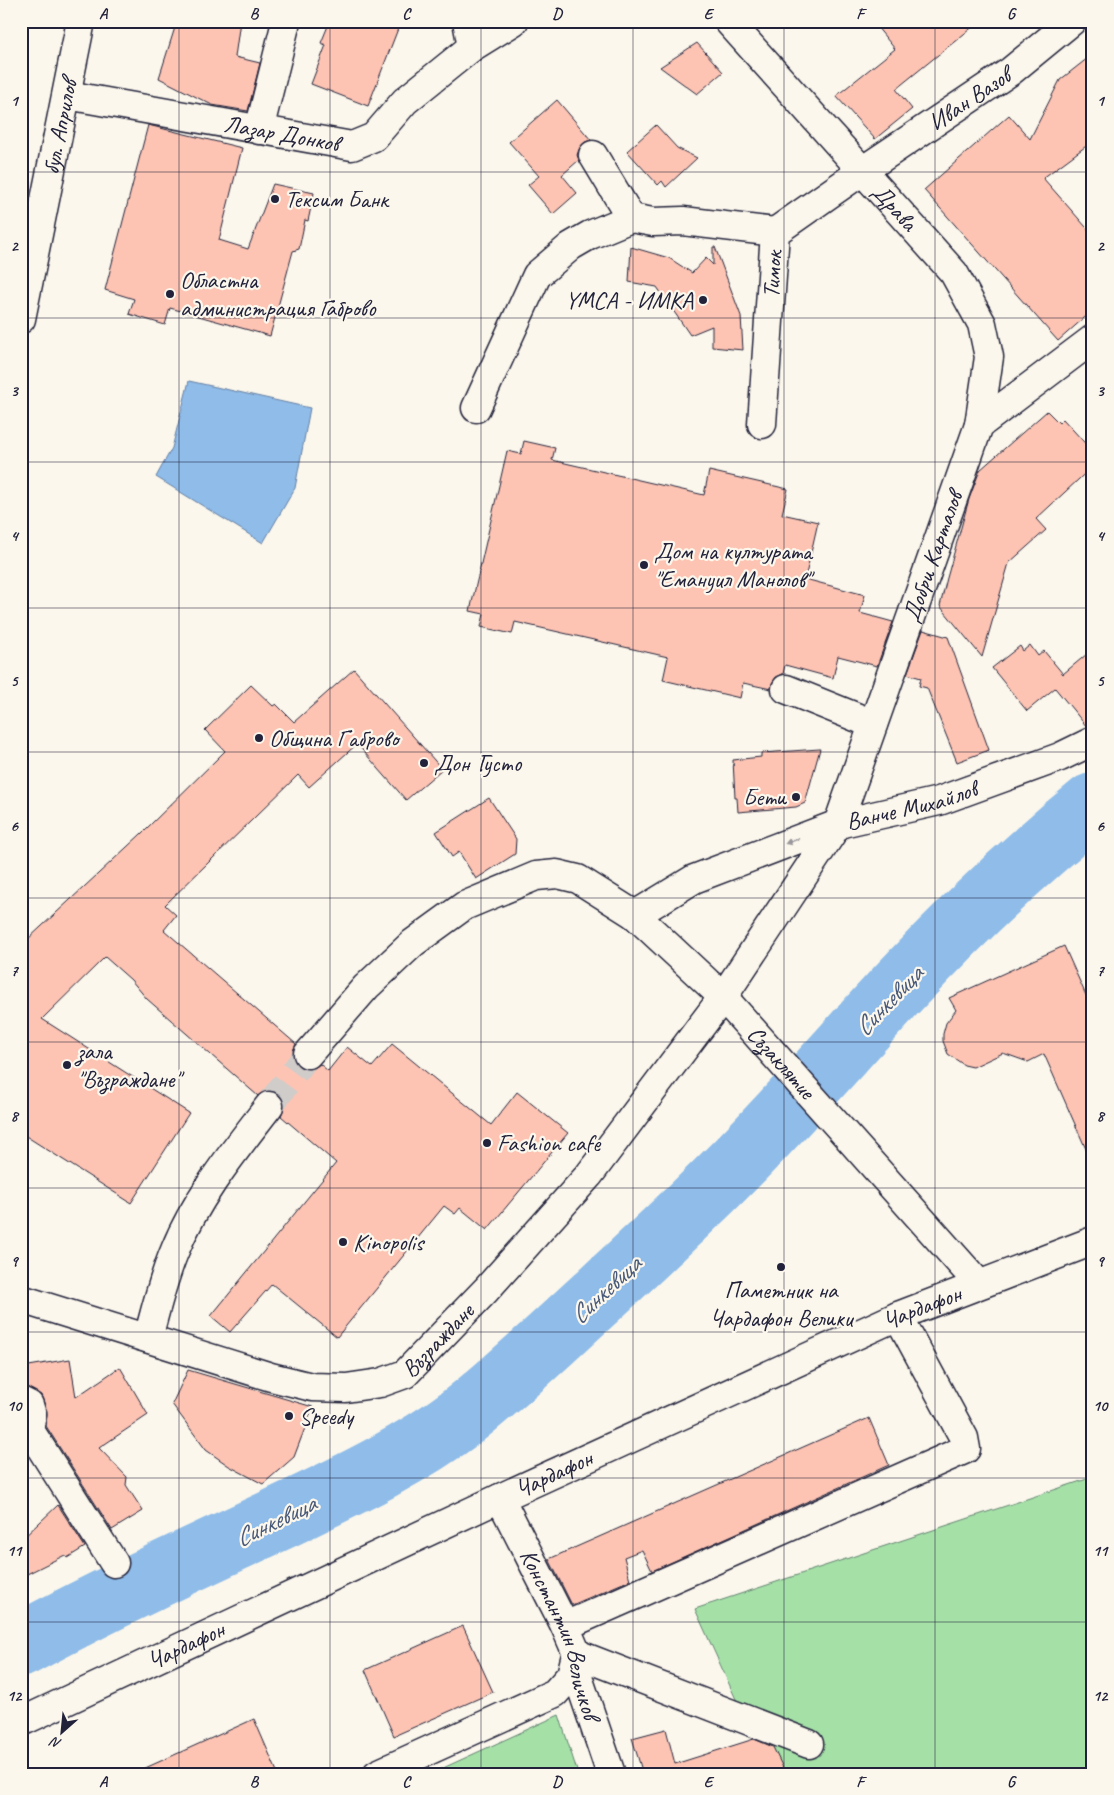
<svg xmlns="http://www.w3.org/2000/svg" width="1114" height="1795" font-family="Caveat,sans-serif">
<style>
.green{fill:#a5e1a7;stroke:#648271}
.water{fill:#8fbce9;stroke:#637ea3}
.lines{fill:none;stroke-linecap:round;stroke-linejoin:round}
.river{stroke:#8fbce9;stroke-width:64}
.building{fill:#fec4b3;stroke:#22223b}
.minor-tunnel{stroke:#d0ccc9;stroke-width:28;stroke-dasharray:28 14;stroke-linecap:butt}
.minor-casing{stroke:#22223b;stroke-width:31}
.major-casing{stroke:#22223b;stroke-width:31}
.minor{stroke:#fbf7ec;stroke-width:28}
.major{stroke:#fbf7ec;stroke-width:28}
.oneway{fill:#99979c}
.grid{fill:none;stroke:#22223b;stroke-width:1;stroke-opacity:0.55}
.poi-dot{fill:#22223b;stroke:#fbf7ec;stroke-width:2}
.labels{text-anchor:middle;stroke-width:4.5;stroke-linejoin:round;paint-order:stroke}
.street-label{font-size:24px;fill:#22223b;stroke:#fbf7ec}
.poi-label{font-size:24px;fill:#22223b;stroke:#fbf7ec;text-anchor:start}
.water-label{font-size:25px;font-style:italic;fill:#485878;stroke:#fbf7ec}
.neatline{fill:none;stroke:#22223b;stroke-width:2}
.grid-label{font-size:16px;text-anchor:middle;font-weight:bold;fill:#22223b}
</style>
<rect width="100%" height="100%" fill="#fbf7ec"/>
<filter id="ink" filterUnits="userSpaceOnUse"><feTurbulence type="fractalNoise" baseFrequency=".02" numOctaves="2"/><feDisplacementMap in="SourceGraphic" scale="10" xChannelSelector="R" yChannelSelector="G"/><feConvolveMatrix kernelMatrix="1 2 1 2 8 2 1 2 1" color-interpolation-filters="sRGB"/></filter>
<g filter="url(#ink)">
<g class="green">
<polygon points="1093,1477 1093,1774 770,1774 695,1609"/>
<polygon points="559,1715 578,1774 430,1774"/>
</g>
<polygon class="water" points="189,381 310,408 295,488 263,543 156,477 172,448"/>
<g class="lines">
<path class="river" d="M 21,1645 C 104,1600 190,1560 276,1520 C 340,1489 406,1459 463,1416 C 510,1379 553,1337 597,1297 C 658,1240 719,1184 775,1123 C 818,1077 859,1030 901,985 C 960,922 1026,859 1093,805"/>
</g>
<g class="building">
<polygon points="177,21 240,21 235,57 260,63 248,111 212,105 159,78"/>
<polygon points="330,21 401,21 368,106 311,84 326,45 321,43"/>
<polygon points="872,21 980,21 896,89 912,109 875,139 836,96 895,49"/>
<polygon points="697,43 723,72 697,94 660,67"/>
<polygon points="1093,54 1093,141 1043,178 1093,235 1093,310 1058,341 924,190 1009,115 1030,139 1060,80"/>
<polygon points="557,100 591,140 585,142 580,147 577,155 579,160 562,175 577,193 553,214 528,185 539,176 509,142"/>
<polygon points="148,125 242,148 219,240 248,249 273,184 314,193 308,221 305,220 299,249 293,251 270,336 170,308 165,325 129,314 134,299 105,290"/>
<polygon points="656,125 677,148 697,158 666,187 662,181 658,185 627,151"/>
<polygon points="631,247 669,258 692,273 706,258 713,265 713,247 715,247 741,316 743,350 712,347 712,326 690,335 657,287 629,282"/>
<polygon points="1047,411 1059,423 1063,419 1093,452 1093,466 1036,519 1046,530 1009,563 982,657 940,606 947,578 969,499 980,470"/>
<polygon points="524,441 555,448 552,460 704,495 709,471 788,489 782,514 818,522 805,579 865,595 860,613 893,622 877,666 838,656 833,678 785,665 783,674 776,677 772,683 771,689 743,683 740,698 663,680 668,657 515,622 512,634 481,627 484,614 470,611 507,451 521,454"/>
<polygon points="923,630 948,637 989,750 957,762 927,688 919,686 921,678 907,674"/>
<polygon points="1030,645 1038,656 1044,651 1063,674 1093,649 1093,726 1087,727 1055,688 1027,711 992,668 1020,646 1023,651"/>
<polygon points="354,669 442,769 406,800 357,744 309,787 298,775 165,905 176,915 164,930 296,1044 293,1051 293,1059 298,1066 306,1069 313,1069 320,1064 328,1071 347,1047 372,1067 392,1044 491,1125 517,1092 568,1133 487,1230 460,1208 455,1214 444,1206 337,1337 272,1284 230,1332 211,1316 336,1163 281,1116 284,1108 283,1100 279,1094 271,1091 264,1091 258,1096 147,999 131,980 105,957 42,1019 189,1113 131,1203 21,1133 21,944 27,940 141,834 225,751 205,730 251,685 273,706 276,704 294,722"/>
<polygon points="820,749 805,803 796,807 738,812 737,798 735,798 733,760 761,757 761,753"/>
<polygon points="489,798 516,839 515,854 476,879 459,852 452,857 436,832"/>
<polygon points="1064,946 1093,1011 1093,1165 1044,1054 1028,1062 1003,1053 973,1067 964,1065 948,1054 943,1041 943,1034 946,1023 956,1010 949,998"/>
<polygon points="70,1359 76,1397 120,1367 148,1415 99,1448 127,1477 126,1485 143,1511 112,1530 46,1426 47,1411 41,1395 27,1387 23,1367"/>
<polygon points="188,1370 313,1407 294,1457 263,1484 229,1466 206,1450 172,1404"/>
<polygon points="869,1418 889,1465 652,1571 642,1550 624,1557 630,1580 572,1605 549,1559"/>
<polygon points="58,1505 85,1547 67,1558 65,1555 21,1577 21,1540"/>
<polygon points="463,1626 493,1692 394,1736 365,1670"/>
<polygon points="254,1719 278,1774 132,1774"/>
<polygon points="666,1729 675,1764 754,1739 773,1747 786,1774 643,1774 632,1738"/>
</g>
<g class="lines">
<polyline class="minor-tunnel" points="269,1106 308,1054"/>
<g class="minor-casing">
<g id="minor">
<polyline points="467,21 472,47"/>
<path id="s1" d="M 728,21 L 954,273 L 982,324 L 989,357 L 979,425"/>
<path id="s2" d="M 67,95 L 352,146 L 374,137 L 405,101 L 472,47 L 514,21"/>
<polyline points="259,130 285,26"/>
<polyline points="593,155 631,218"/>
<polyline points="476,408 537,275 571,246 590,235 631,218 653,222 683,221 775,232"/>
<path id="s3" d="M 762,424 L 775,232 L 862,171 L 1011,71 L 1072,21"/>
<polyline points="786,689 873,724"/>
<path id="s4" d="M 635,915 L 694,879 L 838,824 L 939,801 L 1060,757 L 1093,741"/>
<path id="s5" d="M 308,1054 L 366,987 L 413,943 L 464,906 L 536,876 L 557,874 L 578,879 L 635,915 L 723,997 L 979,1284"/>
<path id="s6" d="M 21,1299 L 271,1377 L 312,1387 L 346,1388 L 380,1383 L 405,1374 L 486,1290 L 589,1175 L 723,997 L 838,824 L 979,425 L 1093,339"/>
<path d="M 148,1338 C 156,1308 163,1278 175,1250 C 196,1198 235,1150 269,1106"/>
<polyline points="21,1401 29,1405 32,1415 29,1429 114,1563"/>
<path id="s7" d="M 500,1498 L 565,1626 L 577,1654 L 579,1680 L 611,1774"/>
<polyline points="565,1626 966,1449 964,1438 898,1316"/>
<polyline points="577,1654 809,1744"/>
<polyline points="377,1774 555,1693 571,1675 576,1655"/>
</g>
</g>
<g class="major-casing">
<g id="major">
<path id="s8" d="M 21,319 L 81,21"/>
<path id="s9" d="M 21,1722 L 500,1498 L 898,1316 L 1093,1241"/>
</g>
</g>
<use href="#minor" class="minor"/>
<use href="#major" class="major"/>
</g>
<defs><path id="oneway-solid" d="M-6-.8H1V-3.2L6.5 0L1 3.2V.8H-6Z" transform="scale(1.25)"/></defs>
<use class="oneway" href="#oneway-solid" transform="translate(792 841) rotate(159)"/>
</g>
<path class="grid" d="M 179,21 L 179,1774M 330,21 L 330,1774M 481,21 L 481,1774M 633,21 L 633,1774M 784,21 L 784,1774M 935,21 L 935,1774M 21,172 L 1093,172M 21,318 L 1093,318M 21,462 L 1093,462M 21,608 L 1093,608M 21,752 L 1093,752M 21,898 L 1093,898M 21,1042 L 1093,1042M 21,1188 L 1093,1188M 21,1332 L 1093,1332M 21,1478 L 1093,1478M 21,1622 L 1093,1622"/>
<g class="poi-dot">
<circle cx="275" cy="199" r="5"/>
<circle cx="170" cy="294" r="5"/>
<circle cx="703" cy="300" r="5"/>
<circle cx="644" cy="565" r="5"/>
<circle cx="259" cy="738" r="5"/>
<circle cx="424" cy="763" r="5"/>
<circle cx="796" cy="797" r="5"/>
<circle cx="67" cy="1065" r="5"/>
<circle cx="487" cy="1143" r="5"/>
<circle cx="343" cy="1242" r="5"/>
<circle cx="781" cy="1267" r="5"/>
<circle cx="289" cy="1416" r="5"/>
</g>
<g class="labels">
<g class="street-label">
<text dy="8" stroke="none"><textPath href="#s3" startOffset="428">Иван Вазов</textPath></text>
<text dy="8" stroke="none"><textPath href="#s8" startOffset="196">бул. Априлов</textPath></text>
<text dy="8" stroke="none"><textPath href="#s2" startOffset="218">Лазар Донков</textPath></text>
<text dy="8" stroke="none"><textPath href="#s1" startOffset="250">Драва</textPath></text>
<text dy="8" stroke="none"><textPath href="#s3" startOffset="150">Тимок</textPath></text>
<text dy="8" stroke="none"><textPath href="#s6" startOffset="1384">Добри Карталов</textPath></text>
<text dy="8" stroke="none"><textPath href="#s4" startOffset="299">Ванче Михайлов</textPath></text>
<text dy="8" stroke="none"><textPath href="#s5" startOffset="612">Съзаклятие</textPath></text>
<text dy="8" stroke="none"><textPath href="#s9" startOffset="992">Чардафон</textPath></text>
<text dy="8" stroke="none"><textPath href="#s6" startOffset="446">Възраждане</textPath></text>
<text dy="8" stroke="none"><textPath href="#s9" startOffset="588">Чардафон</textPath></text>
<text dy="8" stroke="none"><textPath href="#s7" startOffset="150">Константин Величков</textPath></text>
<text dy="8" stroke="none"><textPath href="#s9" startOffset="182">Чардафон</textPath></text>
</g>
<g class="poi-label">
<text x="285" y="207">Тексим Банк</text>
<text x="180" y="288">Областна<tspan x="180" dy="28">администрация Габрово</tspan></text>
<text x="693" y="308" text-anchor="end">YMCA - ИМКА</text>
<text x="654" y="559">Дом на културата<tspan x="654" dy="28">"Емануил Манолов"</tspan></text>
<text x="269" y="746">Община Габрово</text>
<text x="434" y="771">Дон Густо</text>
<text x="786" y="805" text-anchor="end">Бети</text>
<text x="77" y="1059">зала<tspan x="77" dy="28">"Възраждане"</tspan></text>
<text x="497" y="1151">Fashion cafe</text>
<text x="353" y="1250">Kinopolis</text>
<text x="781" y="1298" text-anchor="middle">Паметник на<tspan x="781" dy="28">Чардафон Велики</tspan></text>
<text x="299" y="1424">Speedy</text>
</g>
<g class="water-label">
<text transform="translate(888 1000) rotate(-46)" y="9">Синкевица</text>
<text transform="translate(605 1289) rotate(-43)" y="9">Синкевица</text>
<text transform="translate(275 1520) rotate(-26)" y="9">Синкевица</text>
</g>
</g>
<rect width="1114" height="1795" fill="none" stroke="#fbf7ec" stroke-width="55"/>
<g transform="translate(62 1732) rotate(207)" stroke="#fbf7ec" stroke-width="4" paint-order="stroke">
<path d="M0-4L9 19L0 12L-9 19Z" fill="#22223b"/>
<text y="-8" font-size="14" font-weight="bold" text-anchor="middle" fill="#22223b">N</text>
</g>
<rect x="28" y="28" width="1058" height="1740" class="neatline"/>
<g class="grid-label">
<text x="103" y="19">A</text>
<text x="254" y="19">B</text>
<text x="406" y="19">C</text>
<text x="557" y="19">D</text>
<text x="708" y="19">E</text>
<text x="860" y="19">F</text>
<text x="1011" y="19">G</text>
<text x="14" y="106">1</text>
<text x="1100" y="106">1</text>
<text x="14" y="251">2</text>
<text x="1100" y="251">2</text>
<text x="14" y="396">3</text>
<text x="1100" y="396">3</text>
<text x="14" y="541">4</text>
<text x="1100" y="541">4</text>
<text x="14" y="686">5</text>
<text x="1100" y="686">5</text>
<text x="14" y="831">6</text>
<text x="1100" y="831">6</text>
<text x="14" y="976">7</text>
<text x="1100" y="976">7</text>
<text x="14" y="1121">8</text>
<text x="1100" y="1121">8</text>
<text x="14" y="1266">9</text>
<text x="1100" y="1266">9</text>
<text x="14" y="1411">10</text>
<text x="1100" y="1411">10</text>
<text x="14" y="1556">11</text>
<text x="1100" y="1556">11</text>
<text x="14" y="1701">12</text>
<text x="1100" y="1701">12</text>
<text x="103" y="1787">A</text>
<text x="254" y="1787">B</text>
<text x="406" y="1787">C</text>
<text x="557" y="1787">D</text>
<text x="708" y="1787">E</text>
<text x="860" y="1787">F</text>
<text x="1011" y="1787">G</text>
</g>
</svg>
